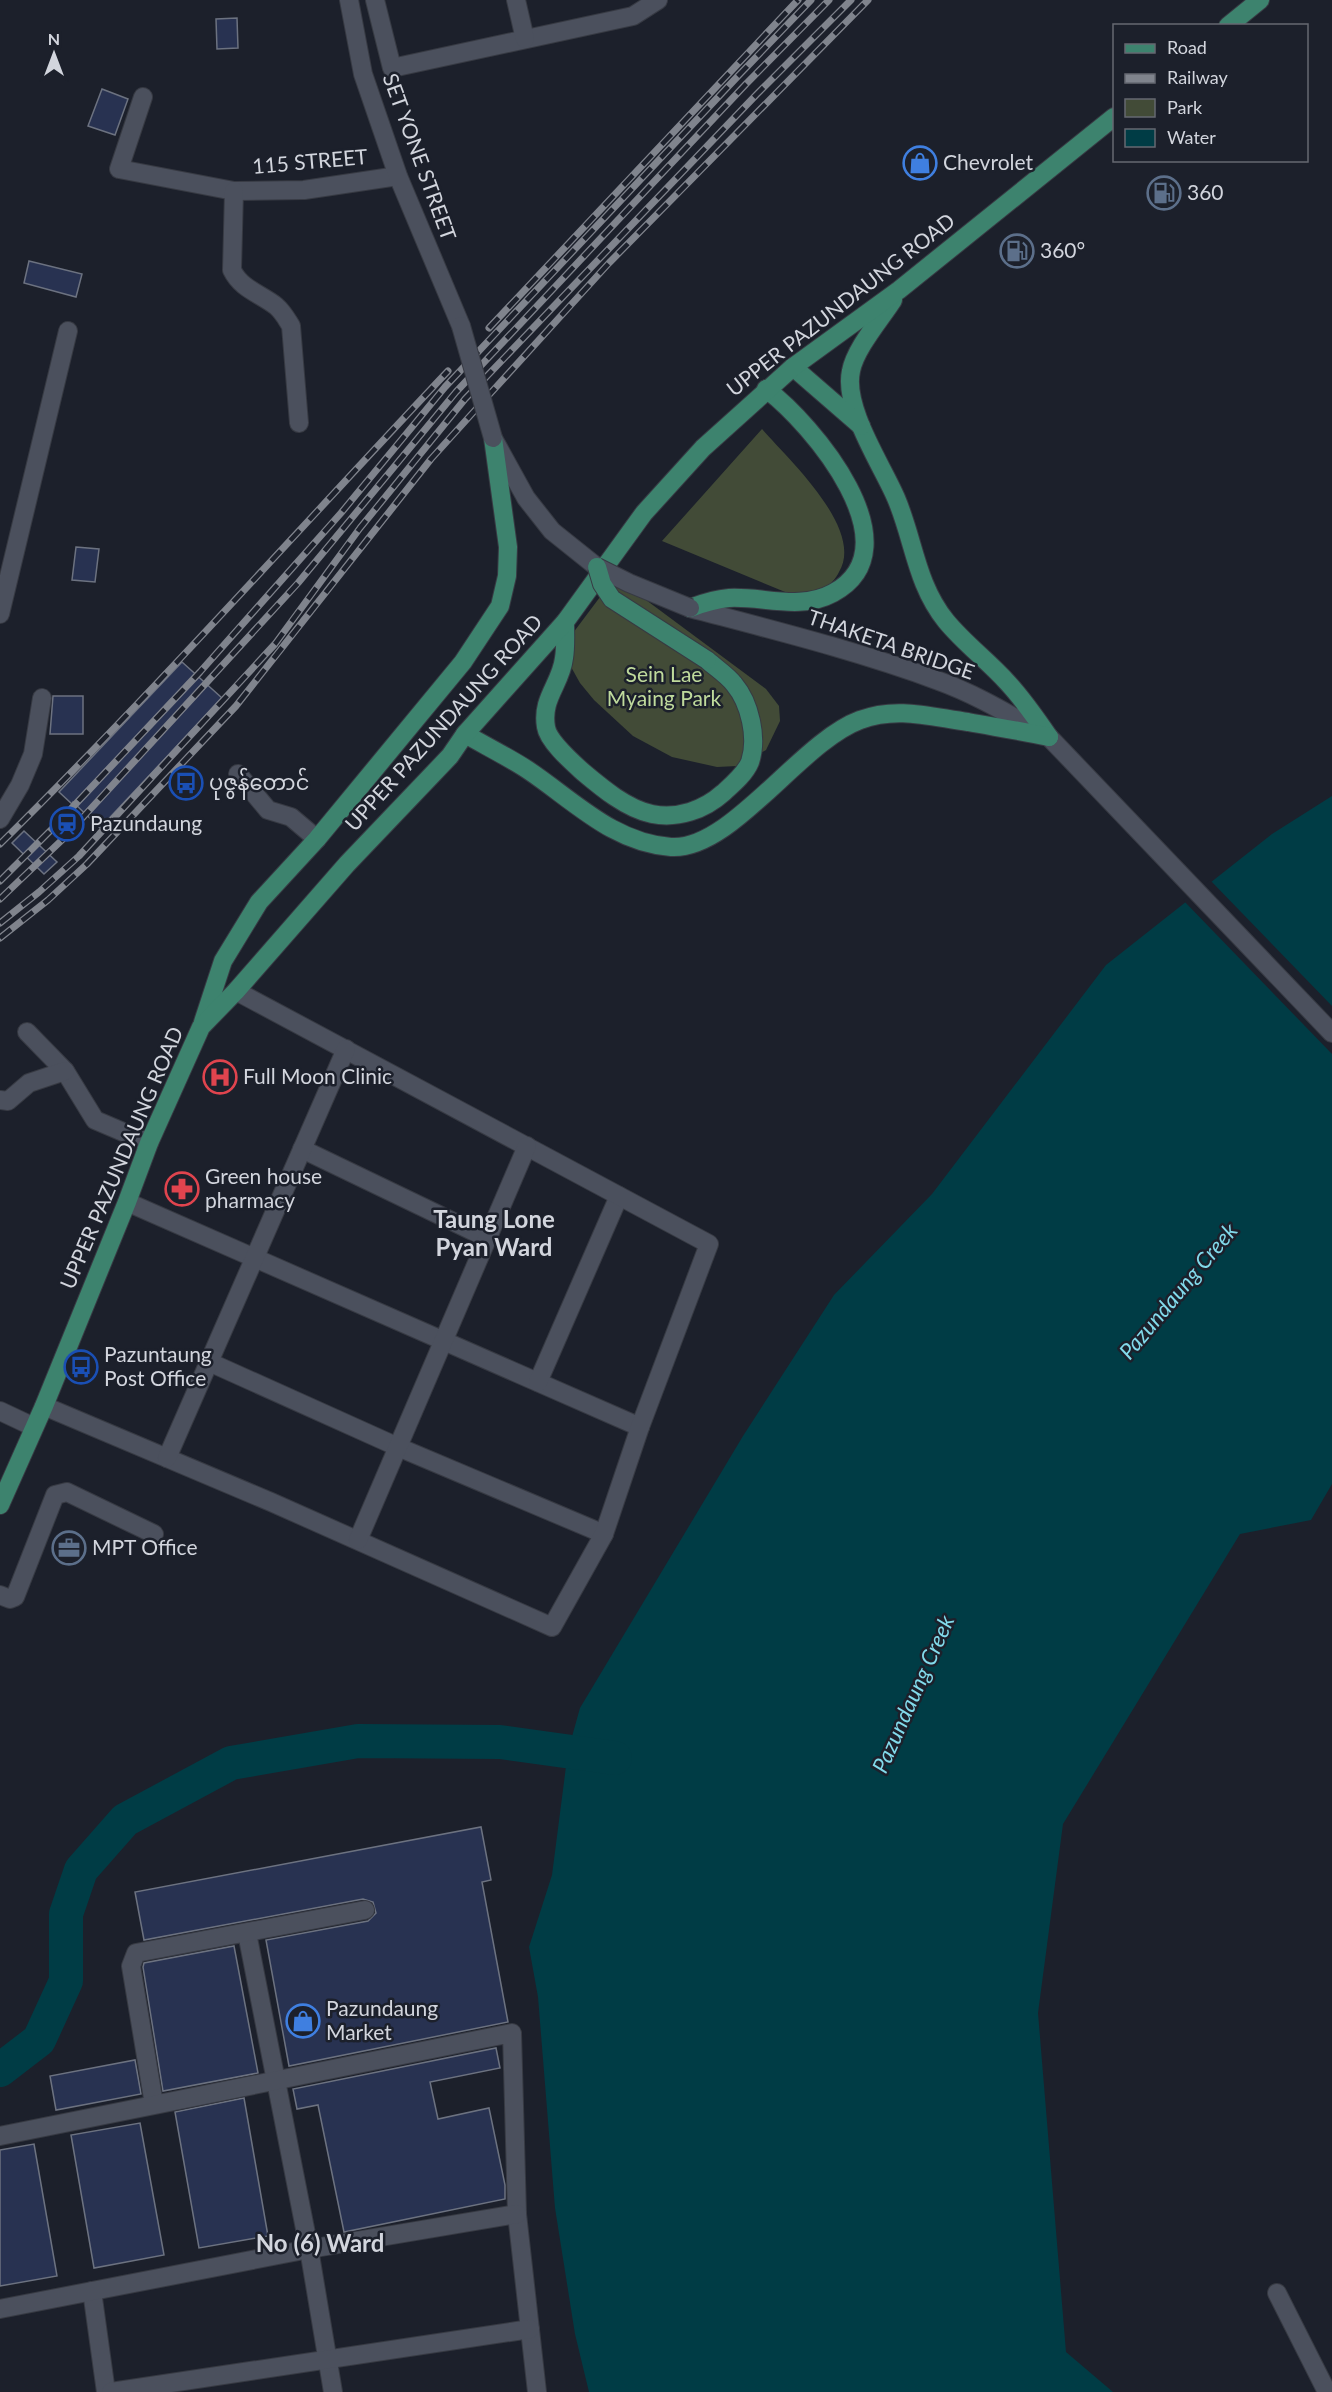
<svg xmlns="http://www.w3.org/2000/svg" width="1332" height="2392" font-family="Lato,'Noto Sans Myanmar',sans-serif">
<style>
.green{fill:#424b37}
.water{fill:#003c45}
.pier{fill:#1c202b}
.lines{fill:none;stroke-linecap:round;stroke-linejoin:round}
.river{stroke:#003c45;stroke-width:34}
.building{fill:#283251;stroke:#6c7280;stroke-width:1.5}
.minor-casing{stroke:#373a43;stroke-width:20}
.secondary-casing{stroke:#373a43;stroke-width:20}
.primary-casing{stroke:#373a43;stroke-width:20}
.minor{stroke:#4b505d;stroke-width:18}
.secondary{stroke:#4b505d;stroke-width:18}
.primary{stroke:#3d836e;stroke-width:18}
.rail-casing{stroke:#80848d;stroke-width:7}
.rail{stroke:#1c202b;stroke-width:4.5;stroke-dasharray:14;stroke-linecap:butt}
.secondary-bridge-casing{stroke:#373a43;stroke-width:20;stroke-linecap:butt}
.primary-bridge-casing{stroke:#373a43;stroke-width:20;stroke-linecap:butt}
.secondary-bridge{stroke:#4b505d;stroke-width:18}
.primary-bridge{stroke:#3d836e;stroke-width:18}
.labels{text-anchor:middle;stroke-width:5;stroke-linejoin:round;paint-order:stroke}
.street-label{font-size:21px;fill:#d2d5dd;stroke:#1c202b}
.poi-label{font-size:21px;fill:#d2d5dd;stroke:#1c202b;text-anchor:start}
.park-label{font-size:21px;fill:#bfda9c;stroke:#1c202b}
.water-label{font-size:22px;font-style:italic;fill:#82daeb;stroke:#1c202b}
.quarter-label{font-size:24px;font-weight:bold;fill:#d2d5dd;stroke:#1c202b}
</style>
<rect width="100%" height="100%" fill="#1c202b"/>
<g class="green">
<path d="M 762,429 C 788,459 865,529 839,572 C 836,579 829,585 824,590 L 790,594 L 662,541 Z"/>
<polygon points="615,577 766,689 779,706 780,721 766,750 737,766 717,767 672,757 633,736 594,700 580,683 561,649"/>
</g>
<polygon class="water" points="1332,796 1332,1484 1311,1520 1240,1534 1063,1824 1038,2013 1066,2352 1113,2392 589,2392 575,2334 555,2208 538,1997 529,1947 552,1875 568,1751 580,1708 743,1436 834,1295 932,1194 1106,965 1272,834"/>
<polygon class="pier" points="1210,880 1332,1006 1332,1054 1183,900"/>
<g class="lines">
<polyline class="river" points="0,2070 39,2040 66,1981 66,1914 81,1870 125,1820 231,1763 358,1741 500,1742 615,1758"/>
</g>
<g class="building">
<polygon points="237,18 238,48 217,49 216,19"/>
<polygon points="102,89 128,99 115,135 88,126"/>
<polygon points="29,261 82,274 76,297 24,283"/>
<polygon points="76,547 99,549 95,582 72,580"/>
<polygon points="182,662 222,698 100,828 73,802 72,804 59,792"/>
<polygon points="53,696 83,696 83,734 50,734"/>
<polygon points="24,831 57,862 44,874 12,843"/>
<polygon points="481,1827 491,1880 482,1882 508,2022 289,2066 266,1940 368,1921 376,1913 373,1902 363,1899 144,1940 135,1892"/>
<polygon points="234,1946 258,2073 163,2091 143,1967 144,1963"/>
<polygon points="496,2048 500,2068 430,2082 438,2119 489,2108 505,2185 505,2199 344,2232 318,2105 297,2109 293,2089"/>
<polygon points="135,2060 141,2094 56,2110 50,2076"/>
<polygon points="244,2098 268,2236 199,2248 175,2112"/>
<polygon points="140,2123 164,2255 94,2268 71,2135"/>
<polygon points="34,2144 57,2276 0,2286 0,2150"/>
</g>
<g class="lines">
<g class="minor-casing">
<g id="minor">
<polyline points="375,0 392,68 633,16 658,0"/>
<polyline points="516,0 525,39"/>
<polyline points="143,97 119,169 234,191 304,190 398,176"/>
<path d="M 234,191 L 232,270 C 241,289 261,294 276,306 C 283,312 286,318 291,326 L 299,423"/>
<polyline points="0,614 68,331"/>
<polyline points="238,774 268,810 291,817 317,839"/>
<polyline points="0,819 20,785 33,754 42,698"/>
<polyline points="27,1032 65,1071 95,1120 149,1143"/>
<polyline points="0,1100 8,1101 29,1083 65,1071"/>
<polyline points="302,1149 487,1238"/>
<polyline points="127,1202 640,1427"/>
<polyline points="209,1362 398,1447 604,1534"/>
<polyline points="538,1382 619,1196"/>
<polyline points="44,1406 271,1502 552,1627 604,1534 640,1427 709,1244 236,991"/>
<polyline points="0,1411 34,1427"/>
<polyline points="167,1458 346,1049"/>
<polyline points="358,1540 527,1146"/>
<polyline points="0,1595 10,1599 15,1597 55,1495 67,1492 154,1534"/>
<polyline points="247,1933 309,2249 333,2392"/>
<polyline points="154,2104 131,1966 136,1953 365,1910"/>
<polyline points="0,2136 512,2033 517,2214 537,2392"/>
<polyline points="92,2291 106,2392"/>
<polyline points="1277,2293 1327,2392"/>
<polyline points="0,2309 309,2249 517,2214"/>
<polyline points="111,2392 530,2329"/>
</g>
</g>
<g class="secondary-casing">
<g id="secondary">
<polyline points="349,0 363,74 398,176 461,326"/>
<polyline points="494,440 526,498 552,531 597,567"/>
<path d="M 690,608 C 773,630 858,651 939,681 C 978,695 1013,717 1049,737 L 1332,1033"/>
</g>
</g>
<g class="primary-casing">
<g id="primary">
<polyline points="1228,26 1260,0"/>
<path d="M 893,300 C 880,320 855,349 851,371 C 843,408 882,465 896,498 C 914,540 916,584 946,621 C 964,643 988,661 1007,682 C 1023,699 1036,718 1049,737"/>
<polyline points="793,367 861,426"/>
<path d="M 690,608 C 703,603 715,599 729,598 C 763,596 800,611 833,593 C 917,548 812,423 766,389"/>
<path d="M 565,622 C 565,633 566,646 564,658 C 561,684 541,698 546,727 C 548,741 572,762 583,772 C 602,788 627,809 652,814 C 678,819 704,810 723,793 C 733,784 745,774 750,762 C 758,738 750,703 734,684 C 727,675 716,668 707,660"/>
<path d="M 465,734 C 486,746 508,757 528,770 C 573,800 613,843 671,847 C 731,851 800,742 860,720 C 897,706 931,717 968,722 C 995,727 1022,731 1049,737"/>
<polyline points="203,1022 223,961 259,902 317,839 463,662 500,606 507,576 508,547 493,438"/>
<polyline points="0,1505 44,1406 127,1202 149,1143 201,1027 236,991 347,864 450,756 465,734 565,622 644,513 703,448 793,367 899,290 1114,117"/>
</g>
</g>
<use href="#minor" class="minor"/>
<use href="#secondary" class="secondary"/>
<use href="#primary" class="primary"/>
<g class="rail-casing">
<g id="rail">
<polyline points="489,328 798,0"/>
<path d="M 0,844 C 155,691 299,529 448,371"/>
<polyline points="0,881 53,828 200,672 341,513 445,387 738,76 811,0"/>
<polyline points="0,899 63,839 298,583 456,392 746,84 829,0"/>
<polyline points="0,923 39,892 79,856 275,644 360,528 465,399 757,94 851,0"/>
<polyline points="0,938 48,900 87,864 236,706 431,459 478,407 609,263 868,0"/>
</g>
</g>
<use href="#rail" class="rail"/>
<g class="secondary-bridge-casing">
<g id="secondary-bridge">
<polyline points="461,326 493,438"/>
<polyline points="597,567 629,583 690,608"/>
</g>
</g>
<g class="primary-bridge-casing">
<polyline id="primary-bridge" points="597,567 602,584 612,599 707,660"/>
</g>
<use href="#secondary-bridge" class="secondary-bridge"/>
<use href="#primary-bridge" class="primary-bridge"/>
</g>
<defs>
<g id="shop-ring" transform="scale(1.725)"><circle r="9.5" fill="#1c202b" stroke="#3f7fe0" stroke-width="1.5"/><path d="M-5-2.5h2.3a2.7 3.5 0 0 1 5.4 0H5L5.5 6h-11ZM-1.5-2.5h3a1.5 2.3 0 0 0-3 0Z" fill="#3f7fe0"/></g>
<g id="fuel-ring" transform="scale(1.725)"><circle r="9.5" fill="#1c202b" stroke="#5c6f8a" stroke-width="1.5"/><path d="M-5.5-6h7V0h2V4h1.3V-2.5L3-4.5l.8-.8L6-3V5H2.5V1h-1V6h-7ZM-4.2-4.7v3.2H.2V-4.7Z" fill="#5c6f8a"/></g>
<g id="bus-ring" transform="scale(1.725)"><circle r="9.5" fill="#1c202b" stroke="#1a4fb4" stroke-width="1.5"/><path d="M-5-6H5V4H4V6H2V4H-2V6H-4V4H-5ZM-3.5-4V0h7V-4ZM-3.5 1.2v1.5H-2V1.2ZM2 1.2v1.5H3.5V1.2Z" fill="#1a4fb4"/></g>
<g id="station-ring" transform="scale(1.725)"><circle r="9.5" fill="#1c202b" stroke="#1a4fb4" stroke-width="1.5"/><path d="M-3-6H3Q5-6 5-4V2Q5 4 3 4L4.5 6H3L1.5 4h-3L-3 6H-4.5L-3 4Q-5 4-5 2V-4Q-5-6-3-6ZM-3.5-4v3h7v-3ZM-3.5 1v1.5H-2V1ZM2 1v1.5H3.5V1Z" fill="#1a4fb4"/></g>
<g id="hospital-ring" transform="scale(1.725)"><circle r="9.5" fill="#1c202b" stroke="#e0444e" stroke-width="1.5"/><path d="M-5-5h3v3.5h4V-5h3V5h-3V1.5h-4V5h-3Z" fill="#e0444e"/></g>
<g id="pharmacy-ring" transform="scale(1.725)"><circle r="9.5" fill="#1c202b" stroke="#e0444e" stroke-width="1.5"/><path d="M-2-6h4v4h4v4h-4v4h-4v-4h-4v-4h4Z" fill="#e0444e"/></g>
<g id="office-ring" transform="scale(1.725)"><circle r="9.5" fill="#1c202b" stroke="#5c6f8a" stroke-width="1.5"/><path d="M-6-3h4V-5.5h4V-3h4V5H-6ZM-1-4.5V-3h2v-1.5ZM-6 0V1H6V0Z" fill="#5c6f8a"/></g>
</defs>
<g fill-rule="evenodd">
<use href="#shop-ring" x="920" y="163"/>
<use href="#fuel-ring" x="1164" y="193"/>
<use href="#fuel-ring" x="1017" y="251"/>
<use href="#bus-ring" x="186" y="783"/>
<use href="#station-ring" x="67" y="824"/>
<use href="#hospital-ring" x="220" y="1077"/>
<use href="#pharmacy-ring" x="182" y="1189"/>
<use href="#bus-ring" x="81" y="1367"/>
<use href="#office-ring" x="69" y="1548"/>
<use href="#shop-ring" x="303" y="2021"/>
</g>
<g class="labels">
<g class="street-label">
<text transform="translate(419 157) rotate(70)" y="7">SET YONE STREET</text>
<text transform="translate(310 162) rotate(-5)" y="7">115 STREET</text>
<text transform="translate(841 305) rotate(-38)" y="7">UPPER PAZUNDAUNG ROAD</text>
<text transform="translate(891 645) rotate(19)" y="7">THAKETA BRIDGE</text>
<text transform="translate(444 723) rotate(-48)" y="7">UPPER PAZUNDAUNG ROAD</text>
<text transform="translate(122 1158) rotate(-67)" y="7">UPPER PAZUNDAUNG ROAD</text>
</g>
<g class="poi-label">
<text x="943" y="170">Chevrolet</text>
<text x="1187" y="200">360</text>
<text x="1040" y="258">360°</text>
<text x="209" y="790">ပုဇွန်တောင်</text>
<text x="90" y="831">Pazundaung</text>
<text x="243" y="1084">Full Moon Clinic</text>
<text x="205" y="1184">Green house<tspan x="205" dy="24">pharmacy</tspan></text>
<text x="104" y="1362">Pazuntaung<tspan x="104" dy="24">Post Office</tspan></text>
<text x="92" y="1555">MPT Office</text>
<text x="326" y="2016">Pazundaung<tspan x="326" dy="24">Market</tspan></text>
</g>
<g class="park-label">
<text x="664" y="682">Sein Lae<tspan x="664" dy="24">Myaing Park</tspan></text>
</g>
<g class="water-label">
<text transform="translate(1178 1291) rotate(-50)" y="8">Pazundaung Creek</text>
<text transform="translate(913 1694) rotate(-66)" y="8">Pazundaung Creek</text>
</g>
<g class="quarter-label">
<text x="494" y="1228">Taung Lone<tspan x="494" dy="28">Pyan Ward</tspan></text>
<text x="320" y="2252">No (6) Ward</text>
</g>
</g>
<rect x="1113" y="24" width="195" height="138" fill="#1c202b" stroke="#656872" stroke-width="1.5"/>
<rect x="1125" y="44" width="30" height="9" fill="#3d836e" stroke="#656872" stroke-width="1.5"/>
<text x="1167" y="54" font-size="18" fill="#d2d5dd">Road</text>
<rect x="1125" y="74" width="30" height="9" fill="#80848d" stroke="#656872" stroke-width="1.5"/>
<text x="1167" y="84" font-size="18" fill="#d2d5dd">Railway</text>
<rect x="1125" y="99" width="30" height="18" fill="#424b37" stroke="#656872" stroke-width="1.5"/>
<text x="1167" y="114" font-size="18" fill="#d2d5dd">Park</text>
<rect x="1125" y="129" width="30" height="18" fill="#003c45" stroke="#656872" stroke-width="1.5"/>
<text x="1167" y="144" font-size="18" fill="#d2d5dd">Water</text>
<g transform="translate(54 54)" stroke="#1c202b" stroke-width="4.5" paint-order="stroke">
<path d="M0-4.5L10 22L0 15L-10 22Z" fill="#d2d5dd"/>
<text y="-9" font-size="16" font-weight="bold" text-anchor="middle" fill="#d2d5dd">N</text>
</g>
</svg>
